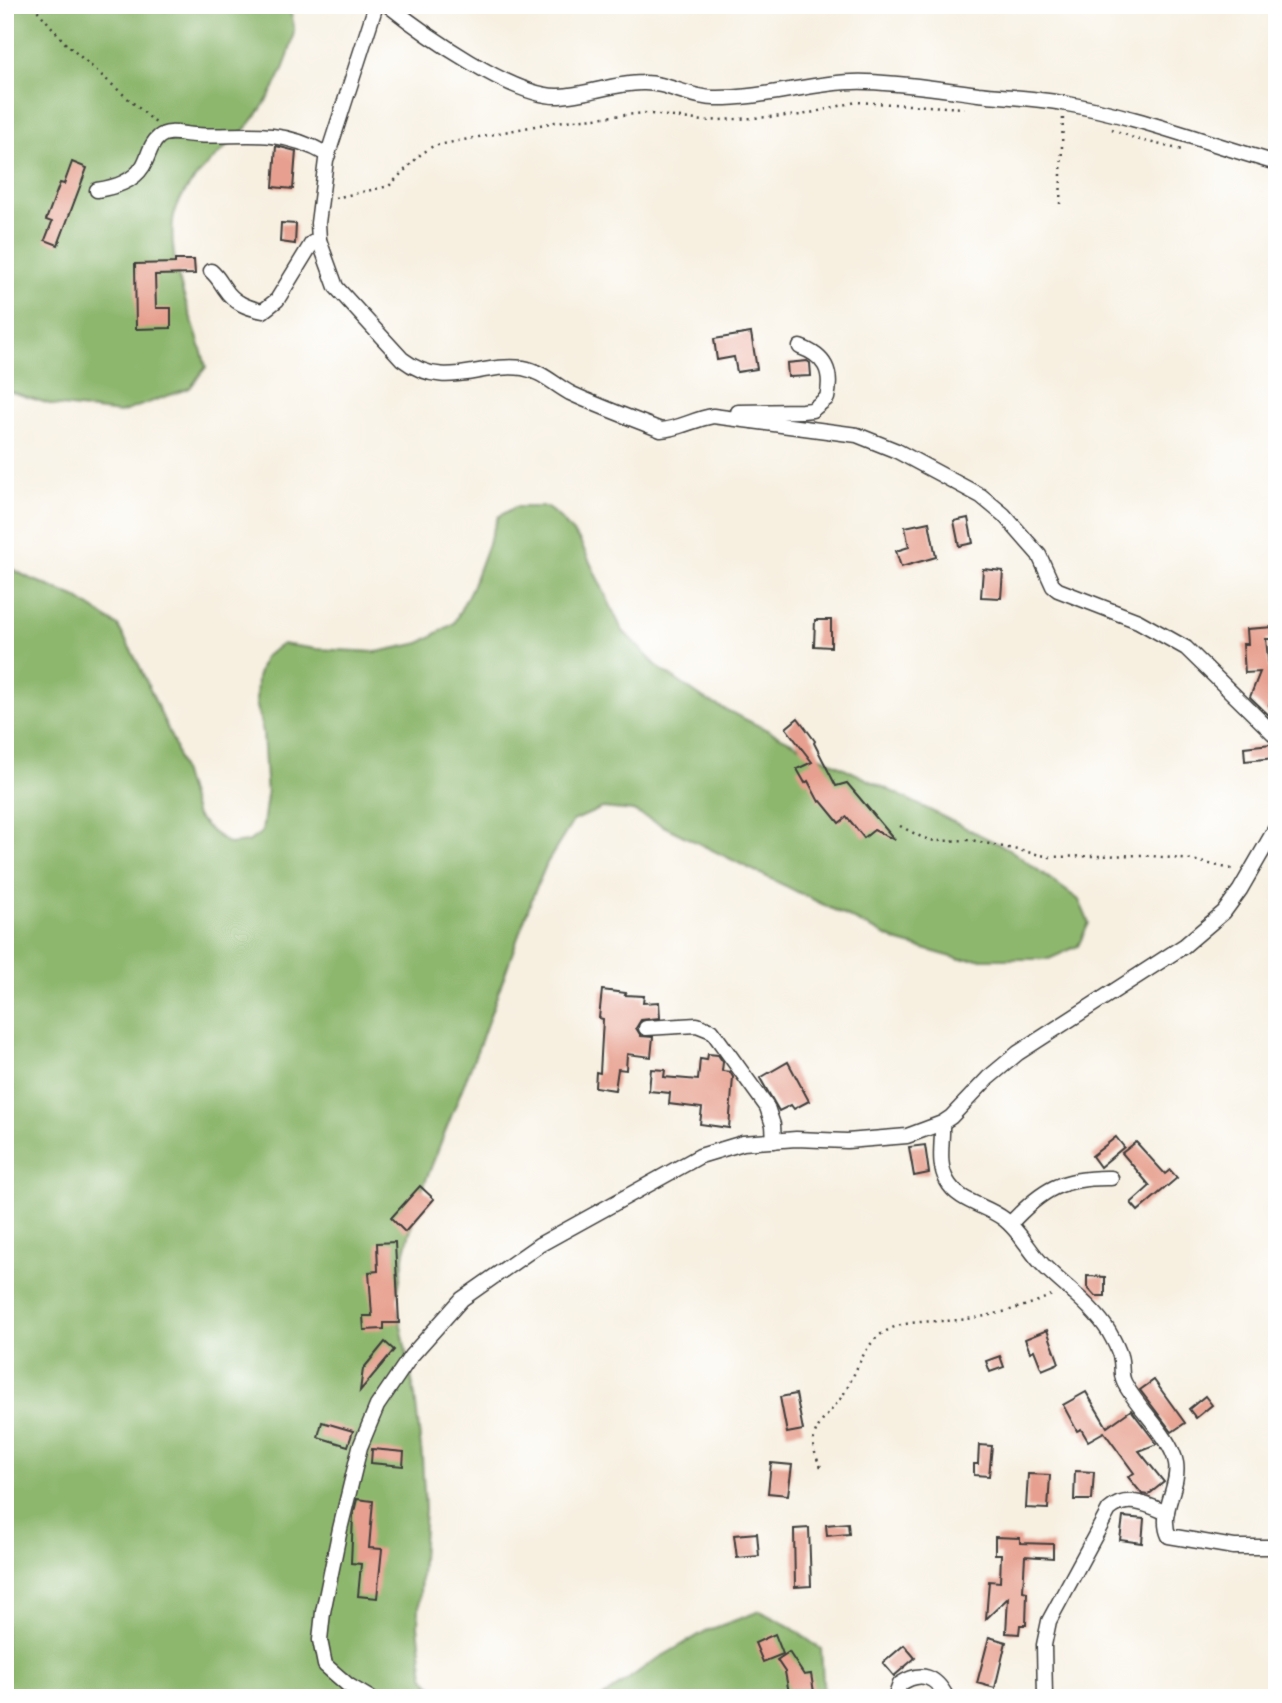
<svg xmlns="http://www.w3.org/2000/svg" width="1282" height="1703" font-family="Pangolin,sans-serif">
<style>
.forest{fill:#8eb76e;stroke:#556a45;stroke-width:2}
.building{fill:#e7a08f}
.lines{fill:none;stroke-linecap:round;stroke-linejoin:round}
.minor-casing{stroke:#3d3c3a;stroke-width:17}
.path{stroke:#3d3c3a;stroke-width:2.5;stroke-dasharray:2 5;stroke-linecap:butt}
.minor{stroke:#fff;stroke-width:14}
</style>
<rect width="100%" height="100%" fill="#fff"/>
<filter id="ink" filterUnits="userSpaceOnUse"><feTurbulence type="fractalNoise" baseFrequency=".0143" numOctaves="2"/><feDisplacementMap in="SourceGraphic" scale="14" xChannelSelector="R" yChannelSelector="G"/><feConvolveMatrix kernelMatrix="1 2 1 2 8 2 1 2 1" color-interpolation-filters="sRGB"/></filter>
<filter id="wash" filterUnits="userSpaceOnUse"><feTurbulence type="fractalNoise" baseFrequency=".00686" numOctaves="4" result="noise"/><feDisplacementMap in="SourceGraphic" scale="28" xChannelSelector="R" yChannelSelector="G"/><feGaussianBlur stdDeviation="1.57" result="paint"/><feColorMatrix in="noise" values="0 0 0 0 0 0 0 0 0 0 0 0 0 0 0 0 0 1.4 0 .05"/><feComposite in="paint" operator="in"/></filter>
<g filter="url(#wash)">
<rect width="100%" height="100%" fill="#f7f0e1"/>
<g class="forest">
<path d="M 5,5 L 288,5 C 290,13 295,23 294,31 C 290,64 267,106 244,130 C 221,153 177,187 173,221 C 168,271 195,320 206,367 L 190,388 L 120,413 L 53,405 L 5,390 Z"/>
<polygon points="515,507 546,507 559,517 580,541 622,630 659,668 704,699 1009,849 1079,900 1089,923 1078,946 1049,959 959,959 899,942 633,811 602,808 573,821 547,863 534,893 479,1046 419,1198 405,1251 396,1301 415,1396 422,1457 425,1509 418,1626 424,1676 441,1698 5,1698 5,565 27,577 75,597 118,626 139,665 173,741 196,816 212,832 229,844 248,842 262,832 267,796 263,733 256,702 257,678 264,657 282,644 317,649 377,652 420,643 454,623 472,587 498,517"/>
<polygon points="760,1611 789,1626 821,1649 824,1698 602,1698 652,1662 706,1631"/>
</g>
<g id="blocks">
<g class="building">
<polygon points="276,146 296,151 293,189 273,187"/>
<polygon points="72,162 87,168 58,245 45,240 52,222 46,220 60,183 64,184"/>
<polygon points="281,223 296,224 295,244 280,242"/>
<polygon points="175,260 194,260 195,274 155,275 156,308 171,308 171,328 136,329 135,264 175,263"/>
<polygon points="751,333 757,369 737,372 734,357 717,360 714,339"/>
<polygon points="807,361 810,363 811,376 788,377 787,363"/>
<polygon points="968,518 973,543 959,546 954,521"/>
<polygon points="929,522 936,557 901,567 896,551 909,547 905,527"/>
<polygon points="983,569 1003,571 1001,598 981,597"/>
<polygon points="815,620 831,620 831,647 814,646"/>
<polygon points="1274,627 1275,639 1266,639 1269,668 1277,672 1277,687 1269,705 1277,713 1277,723 1250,697 1260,672 1245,673 1243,644 1248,644 1247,629"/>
<polygon points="798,718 815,741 814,743 836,786 847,783 895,840 874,830 864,838 847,817 839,823 821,801 819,802 808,781 805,783 797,769 812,762 786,728"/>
<polygon points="1271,744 1274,746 1275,758 1245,761 1244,747"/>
<polygon points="602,990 626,993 625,995 644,996 643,1003 659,1002 660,1018 641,1020 636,1028 641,1036 653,1037 651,1057 627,1054 626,1070 618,1069 615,1090 595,1087 596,1072 600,1073 603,1019 599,1018"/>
<polygon points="708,1054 718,1055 723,1062 722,1071 730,1072 733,1077 729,1128 700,1124 702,1108 669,1104 670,1093 649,1091 651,1069 665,1070 664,1077 698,1080 700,1059 707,1060"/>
<polygon points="788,1062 809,1101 794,1109 791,1105 779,1111 760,1078"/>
<polygon points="1116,1137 1124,1147 1100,1167 1092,1156"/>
<polygon points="1136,1142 1165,1174 1170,1170 1177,1178 1138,1211 1131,1203 1150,1186 1122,1153"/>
<polygon points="925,1145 929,1173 914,1176 909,1147"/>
<polygon points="420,1186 434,1199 405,1232 391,1218"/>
<polygon points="395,1242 399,1323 384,1323 384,1329 364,1330 363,1316 372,1316 369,1272 378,1271 377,1243"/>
<polygon points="1087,1276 1105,1277 1105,1296 1095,1296 1087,1287"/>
<polygon points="1047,1330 1059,1363 1042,1370 1034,1350 1030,1352 1025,1339"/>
<polygon points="385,1342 394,1350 360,1391 363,1369"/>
<polygon points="1000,1356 1004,1367 990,1372 986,1361"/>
<polygon points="1154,1380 1185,1423 1172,1432 1140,1390"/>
<polygon points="1086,1392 1107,1427 1131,1410 1157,1444 1139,1451 1164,1482 1148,1495 1142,1494 1128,1477 1134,1473 1104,1432 1088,1441 1081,1429 1077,1431 1063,1405"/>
<polygon points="796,1394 803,1430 787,1433 780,1397"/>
<polygon points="1205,1396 1212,1405 1196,1418 1189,1409"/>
<polygon points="322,1422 353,1431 348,1446 318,1437"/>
<polygon points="979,1445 992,1446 989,1476 974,1475 974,1464 978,1464"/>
<polygon points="372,1449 404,1452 403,1466 371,1463"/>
<polygon points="771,1463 792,1465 788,1495 768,1493"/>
<polygon points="1075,1471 1094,1472 1092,1500 1074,1500"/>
<polygon points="1028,1474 1050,1475 1048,1509 1026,1508"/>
<polygon points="357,1499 373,1501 369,1548 382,1549 377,1598 358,1596 361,1564 351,1563 353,1516"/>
<polygon points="1123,1517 1144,1519 1142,1543 1120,1540"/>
<polygon points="848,1523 849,1534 827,1536 826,1525"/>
<polygon points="809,1528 811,1586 795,1587 794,1529"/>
<polygon points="757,1533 759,1556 737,1558 734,1535"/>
<polygon points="995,1537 1020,1538 1020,1543 1053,1544 1053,1558 1025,1556 1023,1591 1027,1592 1026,1625 1020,1625 1019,1634 1006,1633 1008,1598 986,1619 989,1581 1000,1582 1001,1554 995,1554"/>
<polygon points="775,1634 783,1654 763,1662 755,1643"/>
<polygon points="989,1637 1006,1642 995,1688 977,1683"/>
<polygon points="904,1645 915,1658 894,1676 883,1663"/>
<polygon points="789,1652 804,1675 811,1674 814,1692 809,1693 810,1698 790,1698 785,1672 777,1660"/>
</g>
</g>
</g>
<g filter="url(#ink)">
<use href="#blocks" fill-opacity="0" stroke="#3d3c3a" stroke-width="2"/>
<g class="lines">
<g class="minor-casing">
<g id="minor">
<path d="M 376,5 L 326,160 L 318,223 L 319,240 L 336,287 L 402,359 C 445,392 480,362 523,368 C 541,371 555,385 570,393 C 600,407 631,418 661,430 C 679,429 694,419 713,416 L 857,435 L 897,451 L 981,496 L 1004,515 L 1039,555 L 1053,586 L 1058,590 L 1138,621 L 1186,648 L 1277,737"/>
<path d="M 388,5 C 423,33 514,98 559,96 C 587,95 614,83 642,83 C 667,82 689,98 714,98 C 765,99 818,80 867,82 C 904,83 941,89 978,94 C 1006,97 1034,98 1062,103 C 1135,115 1206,143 1277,163"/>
<path d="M 97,190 C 115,187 133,182 143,166 C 149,156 150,144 159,137 C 168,129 184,135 196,135 C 221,137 247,133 272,136 C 292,138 311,145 328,155"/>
<path d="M 211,271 C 218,277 220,282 225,289 C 234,303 248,308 263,311 L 277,300 L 312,243 L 319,240"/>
<path d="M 738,412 L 802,411 L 812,410 L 827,398 C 833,371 825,356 800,347"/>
<polyline points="646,1028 697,1025 712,1031 767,1107 773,1125 774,1141"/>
<path d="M 942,1123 C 943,1143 937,1163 947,1181 C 958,1202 986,1205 1004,1219 C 1021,1232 1030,1253 1045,1267 C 1066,1288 1094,1307 1109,1332 C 1113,1339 1118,1348 1120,1356 C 1123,1365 1120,1374 1124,1382 C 1136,1407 1171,1436 1176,1463 C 1180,1487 1158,1513 1169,1536 L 1234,1547 L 1277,1547"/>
<path d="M 1010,1224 C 1042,1189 1063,1177 1111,1178"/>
<polyline points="370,1698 348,1685 325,1665 320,1640 323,1612 340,1529 360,1447 377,1406 411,1356 462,1299 539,1245 700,1156 743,1143 796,1139 847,1141 907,1136 942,1123 951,1117 988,1078 1018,1053 1184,946 1224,912 1240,890 1277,826"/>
<path d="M 895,1698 L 900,1684 C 921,1670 936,1676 947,1698"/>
<path d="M 1045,1698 L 1044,1645 L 1049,1621 L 1109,1510 C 1127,1494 1148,1505 1167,1513"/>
</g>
</g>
<g class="path">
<polyline points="33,5 66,44 157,124"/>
<polyline points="1112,129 1136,139 1182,150"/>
<polyline points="335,198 389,186 420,155 433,146 555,122 644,113 704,121 802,115 856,102 964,108"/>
<polyline points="1060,204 1063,117"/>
<polyline points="900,826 923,838 935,841 971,840 1050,857 1142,855 1192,860 1236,870"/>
<path d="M 821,1467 C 804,1435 819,1426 838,1402 C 855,1381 859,1351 880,1335 C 903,1318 931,1323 958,1320 C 984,1318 1033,1306 1055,1293"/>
</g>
<use href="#minor" class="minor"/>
</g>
</g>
<rect width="1282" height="1703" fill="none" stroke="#fff" stroke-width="28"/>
</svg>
